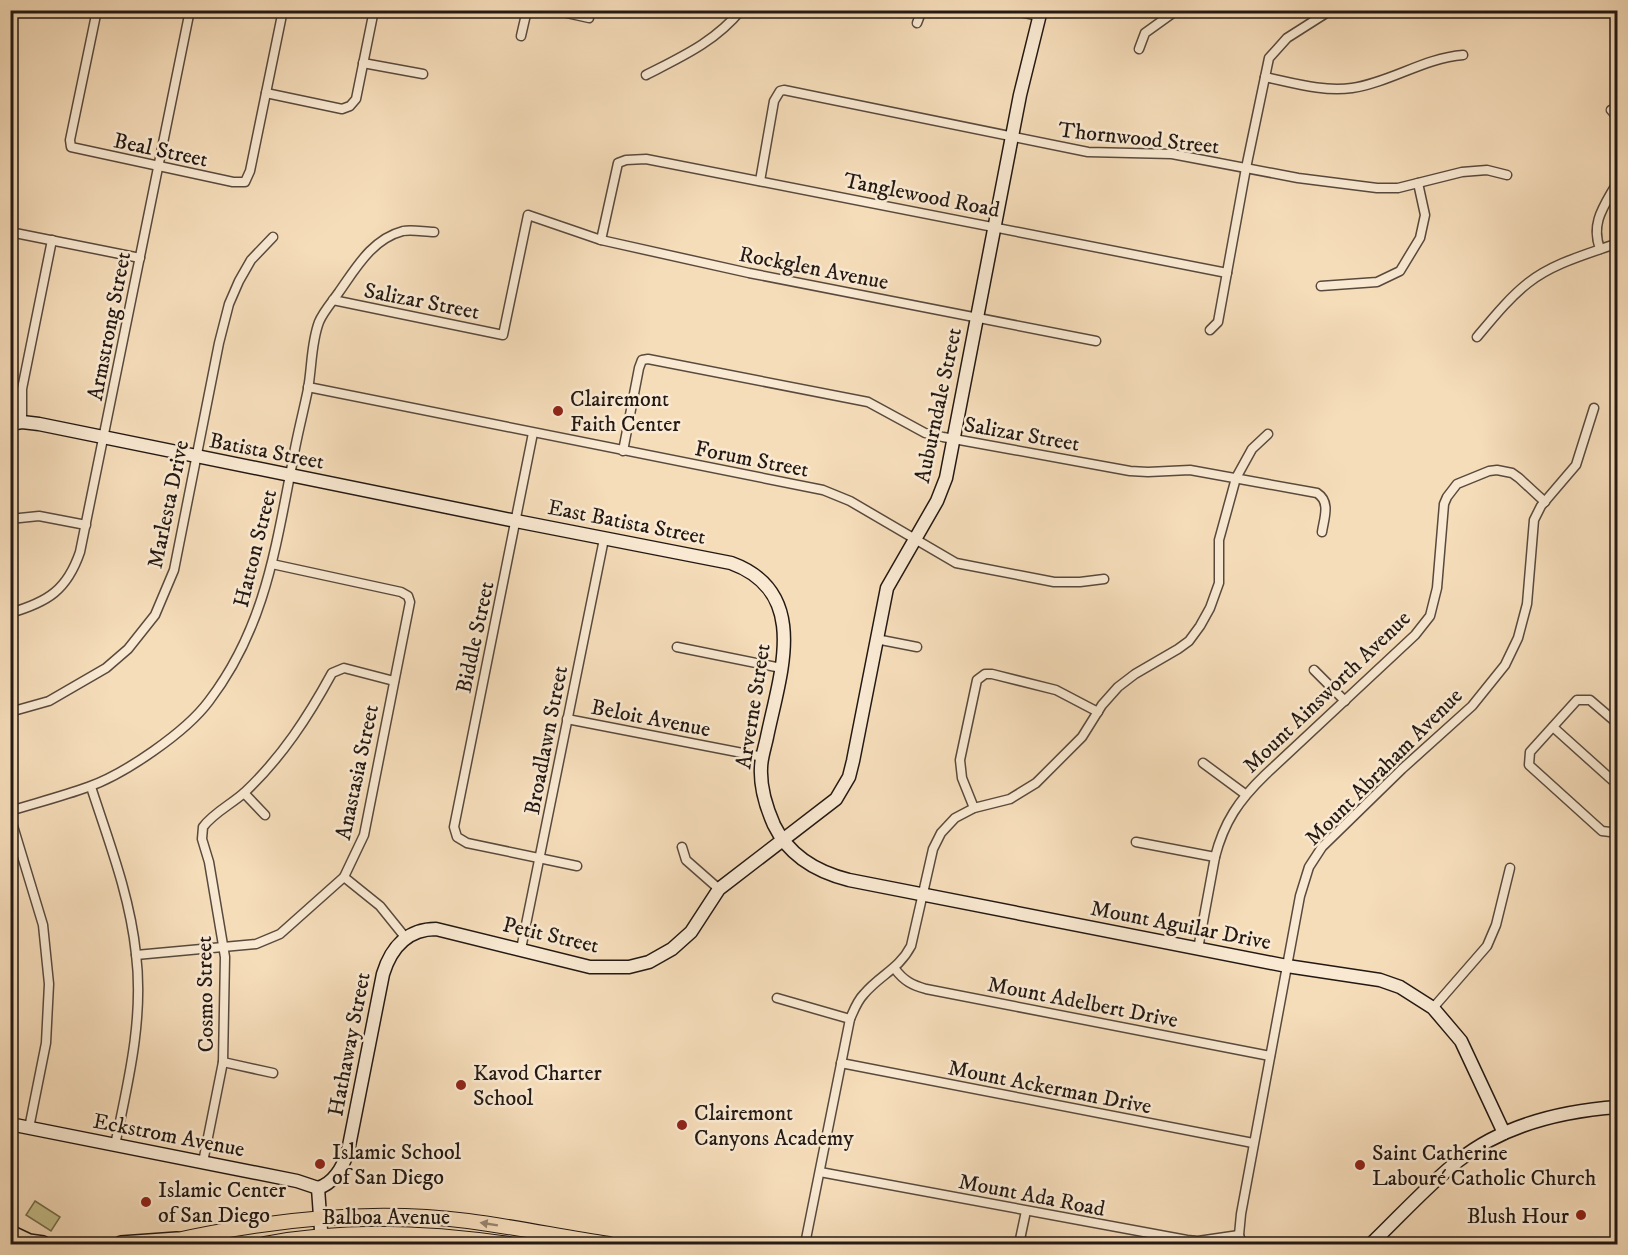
<svg xmlns="http://www.w3.org/2000/svg" width="1628" height="1255" font-family="'IM FELL DW Pica',serif">
<style>
.green{fill:#c4bf8a;stroke:#746c4e;stroke-width:1.5}
.lines{fill:none;stroke-linecap:round;stroke-linejoin:round}
.street-casing{stroke:#584a3d;stroke-width:11}
.secondary-casing{stroke:#231913;stroke-width:15}
.primary-casing{stroke:#231913;stroke-width:16}
.highway-casing{stroke:#231913;stroke-width:18}
.street{stroke:#f9e9d2;stroke-width:8}
.secondary{stroke:#f9e9d2;stroke-width:12}
.primary{stroke:#f6ddba;stroke-width:14}
.highway{stroke:#f6ddba;stroke-width:15}
.oneway{fill:#97856f}
.poi-dot{fill:#8f2418;stroke:#f9e9d2;stroke-width:2}
.labels{text-anchor:middle;stroke-width:5;stroke-linejoin:round;paint-order:stroke}
.street-label{font-size:22px;fill:#231913;stroke:#f9e9d2}
.poi-label{font-size:22px;fill:#231913;stroke:#f9e9d2;text-anchor:start}
</style>
<rect width="100%" height="100%" fill="#f6ddba"/>
<filter id="stains"><feTurbulence type="fractalNoise" baseFrequency=".00333" numOctaves="4"/><feColorMatrix values="0 0 0 0 .2 0 0 0 0 .09 0 0 0 0 .02 0 0 0 .5 -.17"/></filter>
<radialGradient id="worn" r=".72"><stop offset=".6" stop-color="#630" stop-opacity="0"/><stop offset="1" stop-color="#630" stop-opacity=".3"/></radialGradient>
<polygon class="green" points="35,1201 60,1217 51,1231 26,1215"/>
<g class="lines">
<g class="street-casing">
<g id="street">
<polyline points="97,10 70,140 71,147 233,182 245,182 250,171 283,10"/>
<polyline points="553,10 589,18"/>
<polyline points="1010,10 1039,16"/>
<polyline points="917,23 922,10"/>
<polyline points="521,36 527,10"/>
<polyline points="1139,49 1145,33 1177,10"/>
<polyline points="363,63 423,74"/>
<path d="M 646,75 C 681,57 715,42 741,10"/>
<path d="M 1265,77 C 1294,83 1323,92 1352,88 C 1391,82 1424,58 1463,55"/>
<polyline points="266,93 342,109 350,106 356,99 374,10"/>
<polyline points="1611,110 1618,118"/>
<polyline points="760,181 774,101 780,91 784,90 1088,152 1172,154 1298,178 1377,188 1398,188 1462,172 1487,170 1507,175"/>
<polyline points="10,232 140,258"/>
<polyline points="601,240 618,163 626,160 646,159 1227,273"/>
<path d="M 1600,249 C 1590,222 1605,205 1618,181"/>
<polyline points="1321,286 1377,282 1400,271 1420,238 1425,215 1418,183"/>
<polyline points="333,300 503,335 528,215 601,240 749,273 1096,341"/>
<polyline points="1210,330 1218,322 1246,168 1269,58 1287,38 1331,10"/>
<path d="M 1477,337 C 1493,318 1509,298 1528,283 C 1553,263 1588,254 1618,243"/>
<polyline points="308,387 823,490 850,501 956,563 1054,582 1080,582 1104,579"/>
<polyline points="22,422 22,389 52,240"/>
<polyline points="533,433 454,827 457,837 467,843 577,866"/>
<path d="M 623,451 L 639,368 L 642,360 L 648,359 L 868,402 L 925,433 L 943,437 L 1130,471 L 1148,472 L 1190,470 L 1317,493 C 1331,502 1324,518 1322,532"/>
<polyline points="10,519 39,516 86,525"/>
<path d="M 10,613 C 48,602 67,590 80,552 L 190,10"/>
<polyline points="876,639 917,647"/>
<polyline points="677,647 781,668"/>
<polyline points="1314,670 1345,701"/>
<polyline points="10,712 49,701 106,668 128,649 155,615 174,570 219,343 229,304 239,281 251,260 273,237"/>
<polyline points="567,719 763,757"/>
<polyline points="1618,724 1590,700 1577,700 1530,752 1529,765 1602,831 1618,833"/>
<polyline points="1553,727 1612,780 1618,782"/>
<polyline points="1203,763 1245,794"/>
<path d="M 91,787 C 109,842 130,896 136,954 C 144,1018 128,1083 115,1145"/>
<polyline points="244,793 265,815"/>
<polyline points="974,808 962,778 960,760 977,680 985,674 992,674 1056,690 1098,712"/>
<path d="M 10,811 C 36,803 63,796 88,787 C 125,774 186,732 209,701 C 264,629 275,551 292,465 C 296,439 303,414 308,389 C 312,367 311,343 319,322 C 323,312 332,302 339,292 C 356,268 372,239 403,231 C 412,229 425,232 434,232"/>
<polyline points="10,816 43,925 49,984 46,1043 29,1128"/>
<polyline points="1136,842 1215,857"/>
<polyline points="682,847 686,860 719,889"/>
<polyline points="344,877 380,906 405,937"/>
<polyline points="521,949 604,539"/>
<path d="M 1198,949 L 1215,857 C 1224,822 1239,800 1265,775 L 1415,635 L 1430,616 L 1437,588 L 1444,504 L 1447,497 L 1457,484 L 1489,471 L 1497,470 L 1512,473 L 1519,478 L 1545,502"/>
<polyline points="136,955 256,944 280,934 344,877 364,835 410,602 408,596 401,592 272,564"/>
<path d="M 895,969 C 904,981 912,985 926,989 L 1270,1056"/>
<polyline points="777,998 850,1019"/>
<polyline points="1433,1008 1487,946 1496,925 1510,868"/>
<polyline points="223,1062 273,1073"/>
<polyline points="841,1063 1253,1143"/>
<path d="M 203,1162 L 223,1062 L 225,957 L 209,862 L 202,839 L 203,827 C 213,813 232,804 245,792 C 282,757 308,717 332,673 L 344,668 L 394,681"/>
<polyline points="820,1172 1187,1240 1198,1241 1239,1235"/>
<path d="M 805,1244 L 850,1019 C 854,1010 857,1001 864,994 C 880,975 899,969 911,946 L 933,849 L 941,833 L 955,818 L 974,808 L 1010,799 L 1036,783 L 1082,737 L 1102,705 L 1118,687 L 1135,674 L 1178,649 L 1189,641 L 1200,626 L 1210,608 L 1219,583 L 1219,540 L 1236,478 L 1252,449 L 1268,434"/>
<polyline points="1019,1244 1026,1211"/>
<polyline points="1242,1244 1239,1235 1241,1214 1300,896 1309,867 1322,847 1402,769 1472,706 1505,665 1518,638 1527,604 1534,520 1541,506 1576,465 1594,408"/>
</g>
</g>
<g class="secondary-casing">
<g id="secondary">
<path d="M 10,424 L 22,422 L 39,424 L 516,521 L 731,563 C 811,592 780,674 767,737 C 765,747 761,758 761,768 C 760,788 766,807 774,825 C 789,856 817,872 849,880 L 1287,966 L 1380,980 L 1400,987 L 1433,1008 L 1461,1041 L 1504,1133"/>
<polyline points="10,1124 297,1181 318,1188"/>
<path d="M 318,1188 C 334,1183 343,1167 348,1151 L 383,974 C 391,948 407,929 436,929 L 590,967 L 629,967 L 649,962 L 672,949 L 691,932 L 719,889 L 836,799 L 849,777 L 853,761 L 887,588 L 937,501 L 946,478 L 1020,95 L 1041,10"/>
<polyline points="318,1188 322,1244"/>
<path d="M 1371,1244 C 1399,1217 1428,1185 1458,1161 C 1503,1125 1561,1111 1618,1107"/>
</g>
</g>
<g class="primary-casing">
<g id="primary">
<path d="M 168,1242 C 266,1220 367,1208 468,1221 C 515,1227 562,1237 609,1244"/>
<path d="M 264,1244 C 345,1228 428,1232 509,1244"/>
</g>
</g>
<g class="highway-casing">
<g id="highway">
<polyline points="10,1233 29,1242 43,1244"/>
<polyline points="121,1244 177,1240"/>
</g>
</g>
<use href="#street" class="street"/>
<use href="#secondary" class="secondary"/>
<use href="#primary" class="primary"/>
<use href="#highway" class="highway"/>
</g>
<defs><path id="oneway-solid" d="M-6-.8H1V-3.2L6.5 0L1 3.2V.8H-6Z" transform="scale(1.5)"/></defs>
<use class="oneway" href="#oneway-solid" transform="translate(489 1224) rotate(-171)"/>
<g class="poi-dot">
<circle cx="558" cy="411" r="6"/>
<circle cx="461" cy="1085" r="6"/>
<circle cx="682" cy="1125" r="6"/>
<circle cx="320" cy="1164" r="6"/>
<circle cx="1360" cy="1165" r="6"/>
<circle cx="146" cy="1202" r="6"/>
<circle cx="1581" cy="1215" r="6"/>
</g>
<g class="labels">
<g class="street-label">
<text transform="translate(1139 137) rotate(6)" y="8">Thornwood Street</text>
<text transform="translate(161 149) rotate(12)" y="8">Beal Street</text>
<text transform="translate(922 194) rotate(11)" y="8">Tanglewood Road</text>
<text transform="translate(814 267) rotate(11)" y="8">Rockglen Avenue</text>
<text transform="translate(422 300) rotate(11)" y="8">Salizar Street</text>
<text transform="translate(108 326) rotate(-79)" y="8">Armstrong Street</text>
<text transform="translate(937 405) rotate(-78)" y="8">Auburndale Street</text>
<text transform="translate(1022 433) rotate(10)" y="8">Salizar Street</text>
<text transform="translate(267 450) rotate(11)" y="8">Batista Street</text>
<text transform="translate(752 458) rotate(11)" y="8">Forum Street</text>
<text transform="translate(167 504) rotate(-78)" y="8">Marlesta Drive</text>
<text transform="translate(627 521) rotate(11)" y="8">East Batista Street</text>
<text transform="translate(254 548) rotate(-76)" y="8">Hatton Street</text>
<text transform="translate(474 637) rotate(-78)" y="8">Biddle Street</text>
<text transform="translate(1326 691) rotate(-44)" y="8">Mount Ainsworth Avenue</text>
<text transform="translate(752 706) rotate(-81)" y="8">Arverne Street</text>
<text transform="translate(651 717) rotate(11)" y="8">Beloit Avenue</text>
<text transform="translate(545 740) rotate(-79)" y="8">Broadlawn Street</text>
<text transform="translate(1383 766) rotate(-45)" y="8">Mount Abraham Avenue</text>
<text transform="translate(356 772) rotate(-78)" y="8">Anastasia Street</text>
<text transform="translate(1181 924) rotate(11)" y="8">Mount Aguilar Drive</text>
<text transform="translate(551 934) rotate(13)" y="8">Petit Street</text>
<text transform="translate(204 994) rotate(-91)" y="8">Cosmo Street</text>
<text transform="translate(1083 1001) rotate(11)" y="8">Mount Adelbert Drive</text>
<text transform="translate(348 1044) rotate(-79)" y="8">Hathaway Street</text>
<text transform="translate(1050 1086) rotate(11)" y="8">Mount Ackerman Drive</text>
<text transform="translate(169 1134) rotate(11)" y="8">Eckstrom Avenue</text>
<text transform="translate(1032 1194) rotate(11)" y="8">Mount Ada Road</text>
<text x="386" y="1224">Balboa Avenue</text>
</g>
<g class="poi-label">
<text x="570" y="406">Clairemont<tspan x="570" dy="25">Faith Center</tspan></text>
<text x="473" y="1080">Kavod Charter<tspan x="473" dy="25">School</tspan></text>
<text x="694" y="1120">Clairemont<tspan x="694" dy="25">Canyons Academy</tspan></text>
<text x="332" y="1159">Islamic School<tspan x="332" dy="25">of San Diego</tspan></text>
<text x="1372" y="1160">Saint Catherine<tspan x="1372" dy="25">Labouré Catholic Church</tspan></text>
<text x="158" y="1197">Islamic Center<tspan x="158" dy="25">of San Diego</tspan></text>
<text x="1569" y="1223" text-anchor="end">Blush Hour</text>
</g>
</g>
<rect width="1628" height="1255" fill="none" stroke="#f6ddba" stroke-width="36"/>
<rect x="12" y="12" width="1604" height="1231" fill="none" stroke="#231913" stroke-width="3"/>
<rect x="18" y="18" width="1592" height="1219" fill="none" stroke="#231913" stroke-width="1.5"/>
<rect width="100%" height="100%" filter="url(#stains)"/>
<rect width="100%" height="100%" fill="url(#worn)"/>
</svg>
